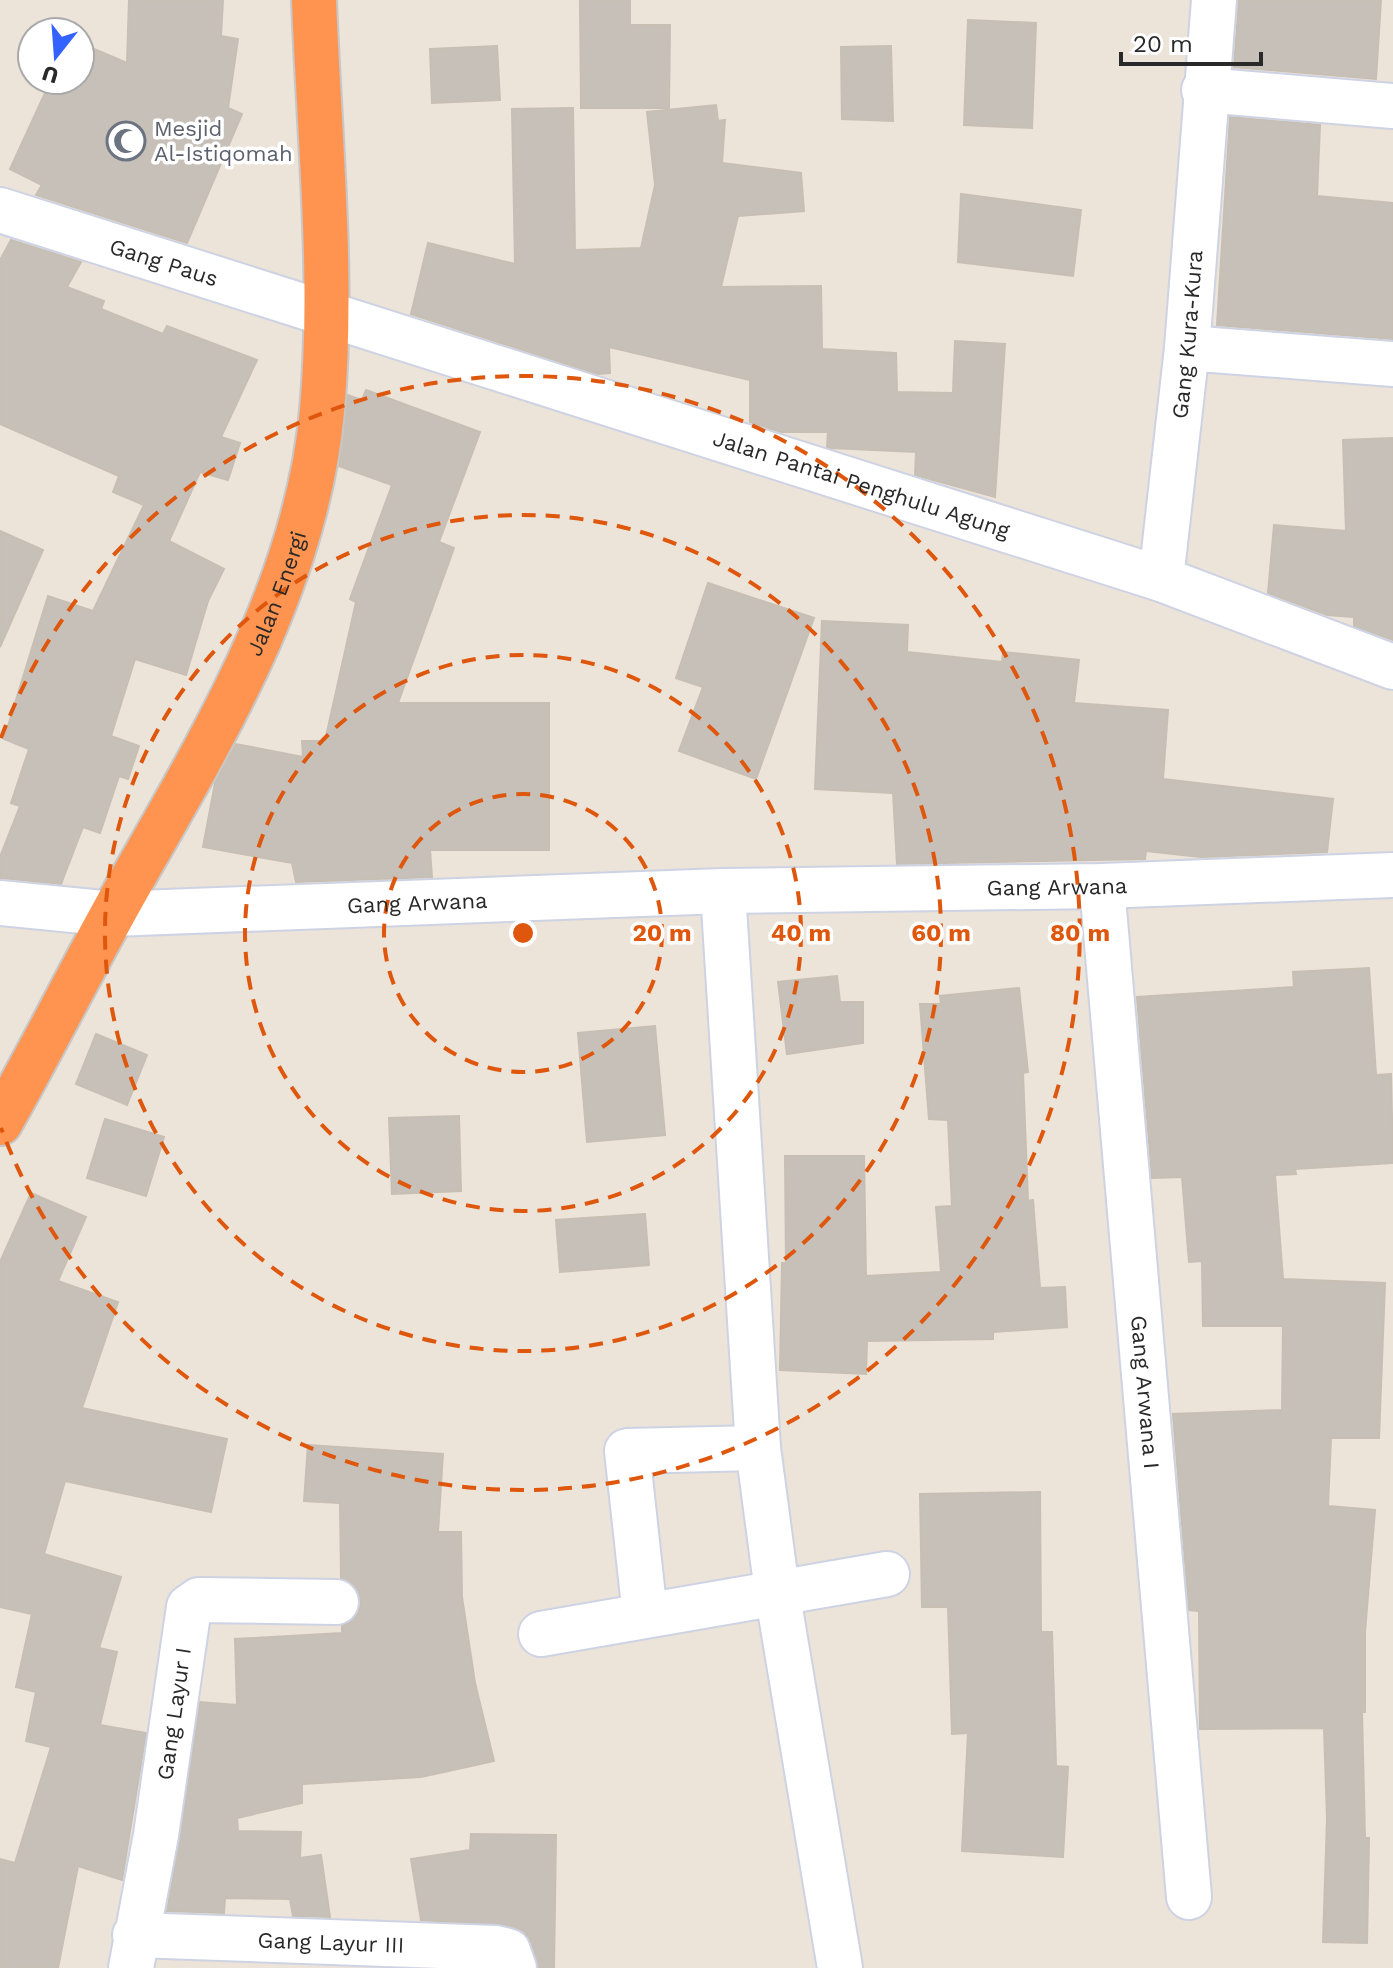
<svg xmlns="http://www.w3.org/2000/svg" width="1393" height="1968" font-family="'Work Sans',sans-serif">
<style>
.building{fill:#c7c0b9;stroke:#c7bfb3;stroke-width:2}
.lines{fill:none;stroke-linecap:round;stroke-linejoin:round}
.street-casing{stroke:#ced3e3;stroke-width:48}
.highway-casing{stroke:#c7c7c7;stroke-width:48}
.street{stroke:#fff;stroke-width:44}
.highway{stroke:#ff9451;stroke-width:44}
.ring{fill:none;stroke:#de570d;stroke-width:4;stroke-dasharray:14 10}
.labels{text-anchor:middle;stroke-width:7;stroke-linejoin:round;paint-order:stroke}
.worship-label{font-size:22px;fill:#5b616d;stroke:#fff;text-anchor:start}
.street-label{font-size:22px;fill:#292929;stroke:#fff}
.centre{fill:#de570d;stroke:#fff;stroke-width:4}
.ring-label{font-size:24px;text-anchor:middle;font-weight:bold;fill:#de570d;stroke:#fff;stroke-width:7;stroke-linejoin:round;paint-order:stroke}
</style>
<rect width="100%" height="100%" fill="#ece3d9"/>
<g class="building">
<polygon points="129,0 223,0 221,36 238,39 228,108 242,114 187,243 36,195 42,185 10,169 51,80 80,80 80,43 127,63"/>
<polygon points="580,0 630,0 630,25 670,25 669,108 581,108"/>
<polygon points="1239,0 1381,0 1376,79 1234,67"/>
<polygon points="968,20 1036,23 1032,128 964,125"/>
<polygon points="497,46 500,100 432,103 430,49"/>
<polygon points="891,46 893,121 842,119 841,47"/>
<polygon points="716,105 718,121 725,120 722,163 801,173 804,211 738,216 721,287 821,286 822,349 896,353 897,392 953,393 955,341 1005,344 995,497 915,475 916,452 831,448 827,447 828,432 781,432 750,422 750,380 609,347 610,373 597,374 411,314 428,243 515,264 512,109 573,108 575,250 641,248 655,185 647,112"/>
<polygon points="1230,117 1320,125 1317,196 1393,203 1393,339 1217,325"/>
<polygon points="961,194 1081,210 1073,276 958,262"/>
<polygon points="11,240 81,262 67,287 104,301 101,309 163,334 167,326 257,360 221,437 240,443 228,480 200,472 169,541 224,569 208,601 186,675 135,659 111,736 139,746 128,779 119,776 100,833 83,827 61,884 0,878 0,857 20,806 11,803 29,749 4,739 48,596 93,611 144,505 113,492 119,476 0,424 0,260"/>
<polygon points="366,390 480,432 439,542 454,548 398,703 549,703 549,850 430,850 432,877 296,882 292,863 203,847 215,783 236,744 303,757 302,741 325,741 356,602 350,599 392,485 339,466 348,395 362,400"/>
<polygon points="1393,438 1393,640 1354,626 1354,617 1327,615 1268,593 1274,525 1346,531 1343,440"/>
<polygon points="0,531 43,550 0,647"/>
<polygon points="708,583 814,618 756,779 679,751 703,687 676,678"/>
<polygon points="822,621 908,625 907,652 1002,662 1003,652 1079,660 1074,703 1168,710 1163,779 1333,799 1327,852 1201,857 1146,851 1145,859 897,864 893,793 815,789"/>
<polygon points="1369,968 1376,1075 1391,1074 1393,1163 1295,1169 1296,1174 1275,1175 1283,1279 1385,1283 1379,1438 1331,1438 1328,1506 1375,1510 1365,1632 1365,1712 1362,1712 1365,1838 1369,1838 1367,1943 1323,1942 1327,1818 1324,1728 1200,1729 1199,1611 1189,1610 1173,1414 1282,1410 1283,1326 1203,1326 1202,1261 1189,1262 1182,1177 1152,1178 1137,997 1294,987 1293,972"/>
<polygon points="837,976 840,1002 863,1002 863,1043 787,1054 778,982"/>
<polygon points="1019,988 1028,1072 1023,1073 1028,1201 1033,1200 1040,1288 1065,1287 1067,1327 993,1332 993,1339 867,1341 866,1374 780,1370 782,1263 786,1263 785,1156 864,1156 866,1276 941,1272 936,1207 952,1206 948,1120 929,1119 920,1004 941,1004 940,996"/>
<polygon points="655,1026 665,1135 587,1142 578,1033"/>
<polygon points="96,1034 147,1055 127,1105 76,1084"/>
<polygon points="459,1116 461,1191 392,1194 389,1118"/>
<polygon points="105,1119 164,1137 146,1196 87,1178"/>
<polygon points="31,1193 86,1217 58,1281 118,1302 82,1408 227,1439 211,1512 65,1481 44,1554 121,1577 99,1648 117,1652 100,1725 146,1733 122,1880 78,1866 58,1968 0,1968 0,1859 15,1863 51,1747 26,1741 36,1692 16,1687 32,1614 0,1607 0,1262"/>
<polygon points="645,1214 649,1265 560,1272 556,1220"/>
<polygon points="308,1445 443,1454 438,1532 461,1532 462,1597 475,1683 494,1761 421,1777 302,1784 302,1803 237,1818 238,1831 301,1832 300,1858 321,1855 330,1917 293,1916 290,1899 225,1898 224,1913 167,1911 200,1702 237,1705 235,1639 342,1633 342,1626 358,1614 361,1603 358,1591 341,1578 340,1503 304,1501"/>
<polygon points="1040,1492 1041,1632 1052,1632 1056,1766 1068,1767 1063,1857 962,1851 968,1733 952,1734 948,1607 922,1607 920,1494"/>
<polygon points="471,1834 556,1835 554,1968 538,1968 531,1942 514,1927 421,1920 411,1859 470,1850"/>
</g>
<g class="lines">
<g class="street-casing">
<g id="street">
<polyline points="1204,90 1393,106"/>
<path id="s1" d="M 0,210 L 1161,579 L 1393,667"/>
<polyline points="1187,348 1393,364"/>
<path id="s2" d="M 1161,579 L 1187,348 L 1214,0"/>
<path id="s3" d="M 1102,886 L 1189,1897"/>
<polyline points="723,891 758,1448 777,1591 840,1968"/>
<path id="s4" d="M 0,903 L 113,914 L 723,891 L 1102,886 L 1393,875"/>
<polyline points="645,1615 627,1451 758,1448"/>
<polyline points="541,1634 887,1574"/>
<path id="s5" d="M 135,1935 L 496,1948 L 508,1951 L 514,1968"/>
<path id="s6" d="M 131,1968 L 156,1835 L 189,1607 L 199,1600 L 336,1602"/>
</g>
</g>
<g class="highway-casing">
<g id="highway">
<path id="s7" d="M 0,1123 C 45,1044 85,962 130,883 C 214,735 306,585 322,411 C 334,275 319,136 314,0"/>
</g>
</g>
<use href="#street" class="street"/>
<use href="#highway" class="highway"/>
</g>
<g class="ring">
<circle cx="523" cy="933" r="139"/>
<circle cx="523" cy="933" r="278"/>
<circle cx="523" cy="933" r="418"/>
<path d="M1 738A557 557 0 1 1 1 1128"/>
</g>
<defs>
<g id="mosque-ring" transform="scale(2)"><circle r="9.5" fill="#fff" stroke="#6b7280" stroke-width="1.5"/><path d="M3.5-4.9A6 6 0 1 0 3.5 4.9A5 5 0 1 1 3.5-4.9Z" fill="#6b7280"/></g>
</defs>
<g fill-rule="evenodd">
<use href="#mosque-ring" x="126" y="141"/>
</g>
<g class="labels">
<g class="worship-label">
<text x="154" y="136">Mesjid<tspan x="154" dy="25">Al-Istiqomah</tspan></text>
</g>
<g class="street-label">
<text dy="8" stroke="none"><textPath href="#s1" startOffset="172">Gang Paus</textPath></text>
<text dy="8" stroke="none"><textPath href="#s2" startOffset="246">Gang Kura-Kura</textPath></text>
<text dy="8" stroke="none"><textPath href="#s1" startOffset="904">Jalan Pantai Penghulu Agung</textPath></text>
<text dy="8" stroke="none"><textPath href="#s7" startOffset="598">Jalan Energi</textPath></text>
<text dy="8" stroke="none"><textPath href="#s4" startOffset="1058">Gang Arwana</textPath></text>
<text dy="8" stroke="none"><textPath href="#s4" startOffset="418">Gang Arwana</textPath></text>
<text dy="8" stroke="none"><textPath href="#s3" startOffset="508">Gang Arwana I</textPath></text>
<text dy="8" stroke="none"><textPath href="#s6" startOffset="258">Gang Layur I</textPath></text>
<text dy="8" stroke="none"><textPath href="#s5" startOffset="196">Gang Layur III</textPath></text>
</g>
</g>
<circle cx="523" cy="933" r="12" class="centre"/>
<g class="ring-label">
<text x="662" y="941">20 m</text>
<text x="801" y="941">40 m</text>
<text x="941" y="941">60 m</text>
<text x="1080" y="941">80 m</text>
</g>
<g transform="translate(56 56) rotate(197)"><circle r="38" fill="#ffffff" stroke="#a9a9a9" stroke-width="2"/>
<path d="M0-6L14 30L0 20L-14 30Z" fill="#3362ff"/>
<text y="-12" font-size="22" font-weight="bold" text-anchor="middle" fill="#292929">U</text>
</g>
<path d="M1121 52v12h140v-12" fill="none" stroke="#292929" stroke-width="4"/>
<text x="1133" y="52" font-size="24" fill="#292929" stroke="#ffffff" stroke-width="6" paint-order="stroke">20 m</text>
</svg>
